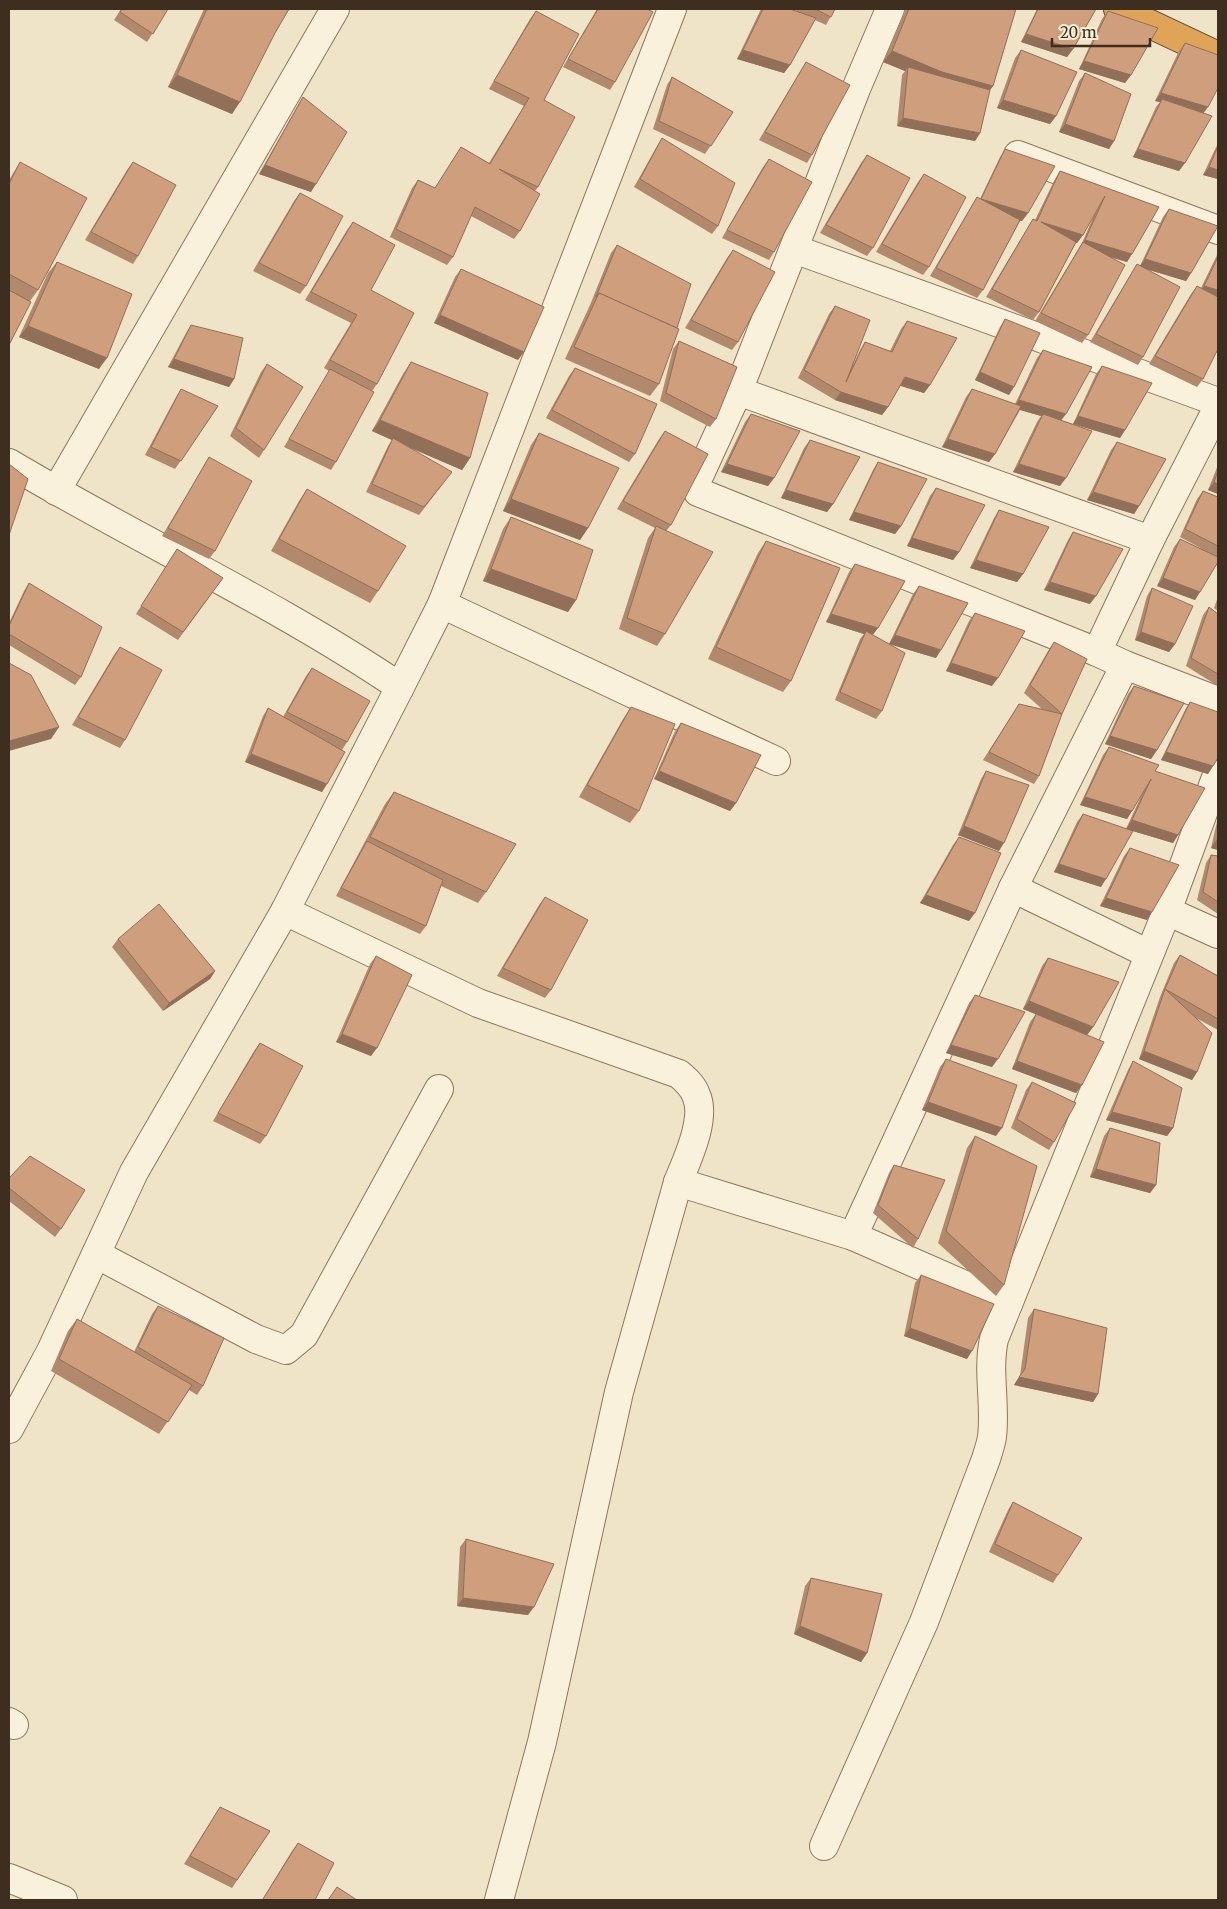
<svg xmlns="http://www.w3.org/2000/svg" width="1227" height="1909" font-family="Merriweather,serif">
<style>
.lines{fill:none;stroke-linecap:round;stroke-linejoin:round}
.street-casing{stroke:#8d765c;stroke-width:30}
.highway-casing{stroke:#5b4430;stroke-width:30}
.street{stroke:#faf1dc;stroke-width:28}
.highway{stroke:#e0a458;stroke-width:28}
.wall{fill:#b2896c}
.shaded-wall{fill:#916f58}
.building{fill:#cf9f7d;stroke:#916f58}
</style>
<rect width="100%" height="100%" fill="#f0e4c8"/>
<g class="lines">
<g class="street-casing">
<g id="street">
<polyline points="890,9 856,89 738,391 695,485 698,492 1097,652 1125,665 1218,701"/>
<polyline points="1018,155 1218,230"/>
<polyline points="794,249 1218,402"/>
<polyline points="738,391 1150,540"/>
<path d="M 9,463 C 138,540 276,603 400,687"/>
<polyline points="56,491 335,9"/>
<polyline points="442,604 776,761"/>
<polyline points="1097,652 1150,540 1218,407"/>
<polyline points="1013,888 1149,954"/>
<path d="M 285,911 L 478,1003 L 679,1074 C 686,1080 693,1086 696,1095 C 707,1118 687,1160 678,1182 L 619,1392 L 542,1742 L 499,1900"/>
<polyline points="1167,911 1218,934"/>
<polyline points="678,1182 853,1236 1008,1304"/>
<polyline points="853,1236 1013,888 1125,665"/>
<polyline points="96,1254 256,1339 286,1350 304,1335 439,1089"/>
<polyline points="9,1429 51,1351 134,1172 285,911 400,687 442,604 672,9"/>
<polyline points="9,1722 14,1725"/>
<path d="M 824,1846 L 924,1622 L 986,1459 C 988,1452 991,1444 992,1437 C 996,1404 987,1371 994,1339 L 1167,911 L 1218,772"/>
<polyline points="9,1878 63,1900"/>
</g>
</g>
<g class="highway-casing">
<polyline id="highway" points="1118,9 1218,56"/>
</g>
<use href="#street" class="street"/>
<use href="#highway" class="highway"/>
</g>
<g class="wall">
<polygon points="121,9 168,9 147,42 114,20"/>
<polygon points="204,9 289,9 275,33 232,114 168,87"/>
<polygon points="597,9 647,9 615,82 610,90 563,67"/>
<polygon points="761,9 790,9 799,12 793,9 835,9 826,25 815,20 790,65 784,73 737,59"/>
<polygon points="906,9 1016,9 993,86 990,90 980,133 975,141 897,126 902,75 905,71 883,62"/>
<polygon points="1037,9 1096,9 1073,49 1067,57 1021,42"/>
<polygon points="536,11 544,100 538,187 535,191 520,231 514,239 471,216 453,257 447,265 390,237 412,188 418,180 435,188 461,147 489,163 524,106 489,89 530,19"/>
<polygon points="1108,11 1131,75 1125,83 1079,69 1102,19"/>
<polygon points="1185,43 1208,107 1203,113 1179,171 1133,157 1156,107 1160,102 1155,101 1179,51"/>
<polygon points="1021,50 1056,116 1050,124 997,108 1015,58"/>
<polygon points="806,62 812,155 807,163 759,140 801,70"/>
<polygon points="1085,73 1114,141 1109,149 1059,132 1079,81"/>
<polygon points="672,77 733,112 705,154 653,129 667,85"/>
<polygon points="303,97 311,192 259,174 298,105"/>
<polygon points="662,138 718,226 712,234 634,187 657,146"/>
<polygon points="1218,143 1218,179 1203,175"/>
<polygon points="1005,149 1028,213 1022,221 1020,221 983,290 977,298 930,276 972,205 977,197 980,199 1000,157"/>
<polygon points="867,155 873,248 867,256 820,233 861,163"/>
<polygon points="769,159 774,252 769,260 722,238 763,167"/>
<polygon points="20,162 38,290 30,301 9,345 9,180"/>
<polygon points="133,162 138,256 133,264 85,240 127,170"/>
<polygon points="1060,171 1159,207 1127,262 1110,257 1088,335 1082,343 1035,321 1082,243 1095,213 1083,235 1077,243 1076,243 1039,312 1033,320 986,297 1028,227 1033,219 1035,220 1055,179"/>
<polygon points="924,174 929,267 923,275 876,252 918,182"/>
<polygon points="300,193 306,286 300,294 253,271 294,201"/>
<polygon points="1169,209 1191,273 1186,281 1146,269 1143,357 1138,365 1090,342 1132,272 1137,264 1140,266 1163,217"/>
<polygon points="353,222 371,290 377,384 372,391 336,462 331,470 284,447 329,371 324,368 351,323 305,300 347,230"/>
<polygon points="617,245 659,384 650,396 565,359 590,305 611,253"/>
<polygon points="733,250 738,342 732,350 685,328 727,258"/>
<polygon points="1218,253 1218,349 1203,379 1197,387 1149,364 1191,294 1197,286 1201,288"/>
<polygon points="57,262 99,369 19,337 48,273"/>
<polygon points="461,269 518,360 434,323 455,277"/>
<polygon points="835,306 853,365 860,350 865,342 890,351 901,329 907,321 930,385 924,393 900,386 888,407 882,415 835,400 798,378 829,314"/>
<polygon points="1005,319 1009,395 975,380 1000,327"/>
<polygon points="191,325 234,379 229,387 168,367 186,333"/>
<polygon points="679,341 716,419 710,427 660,401 673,349"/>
<polygon points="1043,350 1061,420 1060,486 1013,472 1037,422 1041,416 1020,410 995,454 989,462 942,447 966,397 972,389 1015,404 1037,358"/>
<polygon points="411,362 470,458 462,470 411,448 446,480 419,515 366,492 388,446 392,440 372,431 403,374"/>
<polygon points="267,364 264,450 259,458 230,436 261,372"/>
<polygon points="1102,366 1125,430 1120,438 1073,424 1096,374"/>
<polygon points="575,368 635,454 629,462 546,418 569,376"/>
<polygon points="181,389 218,406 175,469 145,455 176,397"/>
<polygon points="751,414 774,478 768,486 721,472 745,422"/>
<polygon points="665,431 671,525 666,531 665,634 657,646 619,629 648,538 655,528 617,509 659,439"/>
<polygon points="539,433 588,528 580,540 503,511 531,445"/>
<polygon points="810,440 833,504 827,512 781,498 804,448"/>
<polygon points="1117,442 1139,506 1134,514 1087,500 1111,450"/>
<polygon points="209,457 215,551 209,559 162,536 204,466"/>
<polygon points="878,462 901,526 895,534 849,520 873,470"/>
<polygon points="1218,465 1218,494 1208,490"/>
<polygon points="936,488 959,552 953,560 907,546 930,496"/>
<polygon points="307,489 378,591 370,603 271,551 299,501"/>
<polygon points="1203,491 1218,497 1218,562 1195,600 1157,586 1174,547 1180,539 1208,552 1180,537 1197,499"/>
<polygon points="999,510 1023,574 1017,582 970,568 994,518"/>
<polygon points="511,517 576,600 568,612 483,581 503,529"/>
<polygon points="1073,532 1090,604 1044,590 1068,540"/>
<polygon points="766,541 791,681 783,692 708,659 758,553"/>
<polygon points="177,549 223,578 178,640 136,614"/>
<polygon points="855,564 873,635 882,711 876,719 835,700 860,639 864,634 826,622 849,572"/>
<polygon points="29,583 81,677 75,685 9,645 9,623 24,591"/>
<polygon points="919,586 936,658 889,644 913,594"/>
<polygon points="1152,588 1175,644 1169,652 1135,640 1147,596"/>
<polygon points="1218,597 1218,611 1214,608"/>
<polygon points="1209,607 1218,614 1218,686 1186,666 1203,615"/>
<polygon points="975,613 992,686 946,671 969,621"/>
<polygon points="1054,642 1062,714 1039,776 1034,784 983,760 1019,704 1042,709 1024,693 1048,651"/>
<polygon points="120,647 125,740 120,748 72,725 114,655"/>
<polygon points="312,668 347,742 342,750 322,792 245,762 263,716 268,708 283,717 306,676"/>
<polygon points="1134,686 1157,750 1151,759 1105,744 1128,694"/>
<polygon points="1190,702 1213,766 1208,774 1161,760 1185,710"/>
<polygon points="631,707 639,811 630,823 579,797 623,719"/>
<polygon points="681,723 736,803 730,811 654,779 675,731"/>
<polygon points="1109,747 1155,771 1178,835 1173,843 1126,829 1142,794 1127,819 1080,805 1103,755"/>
<polygon points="986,771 999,851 958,835 981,779"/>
<polygon points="394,792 486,892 478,903 441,886 426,926 420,934 336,896 385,804"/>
<polygon points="1083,814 1101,887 1054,872 1077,822"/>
<polygon points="1218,817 1218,850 1211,848"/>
<polygon points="959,837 969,921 920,903 953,845"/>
<polygon points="1130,848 1152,912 1147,920 1100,906 1124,856"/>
<polygon points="1211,855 1218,856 1218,914 1197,900 1206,863"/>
<polygon points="545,897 551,990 545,998 497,976 539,905"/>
<polygon points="118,939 215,971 210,979 163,1011 112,947"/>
<polygon points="1180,955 1218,976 1218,1030 1196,1018 1197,1072 1192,1080 1139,1059 1160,997 1174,963"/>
<polygon points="376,956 371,1056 336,1042 370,964"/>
<polygon points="1048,958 1093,1027 1087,1035 1023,1009 1042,966"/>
<polygon points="975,995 992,1067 946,1053 969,1003"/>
<polygon points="1036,1014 1082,1085 1076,1093 1012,1069 1030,1022"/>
<polygon points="260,1043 266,1136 260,1144 213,1121 254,1051"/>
<polygon points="946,1059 996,1136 922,1110 940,1067"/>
<polygon points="1133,1061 1173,1128 1167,1136 1106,1120 1128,1070"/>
<polygon points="1032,1082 1054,1142 1049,1150 1011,1128 1026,1090"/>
<polygon points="1110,1128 1156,1185 1150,1193 1090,1177 1104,1136"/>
<polygon points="975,1136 1004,1285 996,1296 938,1243 967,1148"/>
<polygon points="894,1165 918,1239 913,1248 873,1213 889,1173"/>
<polygon points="9,1178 61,1229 55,1237 9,1201"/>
<polygon points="921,1275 967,1359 904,1336 915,1283"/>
<polygon points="158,1306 203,1386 197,1395 189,1390 159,1434 51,1371 68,1331 77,1319 134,1352 152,1314"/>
<polygon points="1034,1309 1098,1394 1093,1402 1014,1385 1020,1376 1028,1318"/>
<polygon points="1013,1502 1058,1575 1053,1583 989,1552 1008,1510"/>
<polygon points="466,1539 528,1615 457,1606 460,1547"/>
<polygon points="811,1578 867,1653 861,1662 794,1634 805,1586"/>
<polygon points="220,1807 270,1831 232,1888 184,1864"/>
<polygon points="298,1843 315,1900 262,1900 292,1851"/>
</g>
<g class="shaded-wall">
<polygon points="1026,34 1073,49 1067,57 1021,42"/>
<polygon points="743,50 790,65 784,73 737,59"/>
<polygon points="892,51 993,86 984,98 908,67 905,71 883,62"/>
<polygon points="1084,61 1131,75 1125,83 1079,69"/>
<polygon points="177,75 240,102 232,114 168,87"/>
<polygon points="1161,93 1208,107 1202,115 1162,99 1160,102 1155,101"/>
<polygon points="1003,100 1056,116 1050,124 997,108"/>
<polygon points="903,118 980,133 975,141 897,126"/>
<polygon points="1065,124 1114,141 1109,149 1059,132"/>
<polygon points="1138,149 1185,163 1179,171 1133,157"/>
<polygon points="265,165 316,184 311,192 259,174"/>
<polygon points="1209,167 1218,170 1218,179 1203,175"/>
<polygon points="981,199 1028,213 1022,221 976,207"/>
<polygon points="1041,222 1083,235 1077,243 1035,230"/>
<polygon points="1085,240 1132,254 1127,262 1080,248"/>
<polygon points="1145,259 1191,273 1186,281 1139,267"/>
<polygon points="1204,286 1218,290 1218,300 1199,294"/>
<polygon points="440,315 524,352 518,360 434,323"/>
<polygon points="28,326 107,358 99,369 19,337"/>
<polygon points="174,359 234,379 229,387 168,367"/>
<polygon points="980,372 1014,387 1009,395 975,380"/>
<polygon points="905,377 930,385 924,393 899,385"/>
<polygon points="841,392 888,407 882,415 835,400"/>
<polygon points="1019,400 1066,414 1060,422 1043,414 1041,416 1013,408"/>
<polygon points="1078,416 1125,430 1120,438 1073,424"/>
<polygon points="380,420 470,458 462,470 392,440 393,438 392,440 372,431"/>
<polygon points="948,439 995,454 989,462 942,447"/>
<polygon points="727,464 774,478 768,486 721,472"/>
<polygon points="1019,464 1066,478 1060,486 1013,472"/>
<polygon points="1214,482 1218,484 1218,494 1208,490"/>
<polygon points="786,490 833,504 827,512 781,498"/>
<polygon points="1093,492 1139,506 1134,514 1087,500"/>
<polygon points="511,499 588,528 580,540 503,511"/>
<polygon points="854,512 901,526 895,534 849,520"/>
<polygon points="912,538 959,552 953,560 907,546"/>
<polygon points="976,560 1023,574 1017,582 970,568"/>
<polygon points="491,569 576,600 568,612 483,581"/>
<polygon points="1163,578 1200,592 1195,600 1157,586"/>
<polygon points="1050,582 1096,596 1090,604 1044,590"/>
<polygon points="831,614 878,628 872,636 866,631 864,634 826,622"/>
<polygon points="1141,632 1175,644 1169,652 1135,640"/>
<polygon points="895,635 941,650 936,658 889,644"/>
<polygon points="951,663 998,678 992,686 946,671"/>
<polygon points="59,727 51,739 9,751 9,741"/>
<polygon points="1110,736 1157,750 1151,759 1105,744"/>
<polygon points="1166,752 1213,766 1208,774 1161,760"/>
<polygon points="251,754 327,784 322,792 245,762"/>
<polygon points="659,771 736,803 730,811 654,779"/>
<polygon points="1085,797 1132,811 1127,819 1080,805"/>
<polygon points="1132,820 1178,835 1173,843 1126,829"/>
<polygon points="964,826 1004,843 999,851 958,835"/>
<polygon points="1217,839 1218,840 1218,850 1211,848"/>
<polygon points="1059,864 1106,879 1101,887 1054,872"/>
<polygon points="926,895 975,913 969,921 920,903"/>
<polygon points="1106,898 1152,912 1147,920 1100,906"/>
<polygon points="215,971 210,979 163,1011 169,1003"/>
<polygon points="1029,1001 1093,1027 1087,1035 1023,1009"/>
<polygon points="342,1034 377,1048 371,1056 336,1042"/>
<polygon points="951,1045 998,1059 992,1067 946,1053"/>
<polygon points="1144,1051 1197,1072 1192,1080 1139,1059"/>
<polygon points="1017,1061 1082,1085 1076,1093 1012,1069"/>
<polygon points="928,1102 1002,1128 996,1136 922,1110"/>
<polygon points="1112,1112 1173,1128 1167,1136 1106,1120"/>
<polygon points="1096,1169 1156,1185 1150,1193 1090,1177"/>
<polygon points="910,1328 972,1351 967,1359 904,1336"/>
<polygon points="1019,1377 1098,1394 1093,1402 1014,1385"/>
<polygon points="463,1598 534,1607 528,1615 457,1606"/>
<polygon points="800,1626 867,1653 861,1662 794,1634"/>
</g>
<g class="building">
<polygon points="122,9 168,9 153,34 120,12"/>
<polygon points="207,9 289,9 275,33 240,102 177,75"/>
<polygon points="598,9 647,9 653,12 615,82 568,59"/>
<polygon points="763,9 790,9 816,18 790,65 743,50"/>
<polygon points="815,9 835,9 831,17"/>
<polygon points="909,9 1016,9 993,86 942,72 892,51"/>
<polygon points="1038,9 1096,9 1073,49 1026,34"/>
<polygon points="536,11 579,34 544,100 575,117 538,187 499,169 540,194 520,231 475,207 453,257 396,229 418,180 435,188 461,147 490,164 529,98 494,81"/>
<polygon points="1108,11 1158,28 1131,75 1084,61"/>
<polygon points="1185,43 1218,55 1218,88 1208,107 1161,93"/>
<polygon points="1021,50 1077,72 1056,116 1003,100"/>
<polygon points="806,62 850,85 812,155 765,132"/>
<polygon points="908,67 990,90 980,133 903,118"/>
<polygon points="1085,73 1131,94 1114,141 1065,124"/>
<polygon points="672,77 733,112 711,146 659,121"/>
<polygon points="303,97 347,132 316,184 265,165"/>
<polygon points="1162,99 1212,116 1185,163 1138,149"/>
<polygon points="662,138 735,183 718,226 640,179"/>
<polygon points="1218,146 1218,170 1209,167"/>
<polygon points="1005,149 1055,166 1028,213 981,199"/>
<polygon points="867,155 910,178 873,248 826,225"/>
<polygon points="769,159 812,182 774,252 727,230"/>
<polygon points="20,162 87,198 38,290 9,274 9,184"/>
<polygon points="133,162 176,185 138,256 91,232"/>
<polygon points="1060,171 1159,207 1132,254 1085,240 1105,196 1083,235 1041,222 1076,242 1039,312 992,289 1033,219 1037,221"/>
<polygon points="924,174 966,197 929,267 882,244"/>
<polygon points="300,193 343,216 306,286 259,263"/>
<polygon points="977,197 1020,220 983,290 936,268"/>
<polygon points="1169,209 1218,226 1191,273 1145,259"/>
<polygon points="353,222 395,245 371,290 414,313 377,384 330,360 357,315 311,292"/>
<polygon points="1083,242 1125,265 1088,335 1041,313"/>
<polygon points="617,245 691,284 677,328 599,293 596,297"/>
<polygon points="733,250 775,272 738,342 691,320"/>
<polygon points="1218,257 1218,290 1204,286"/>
<polygon points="57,262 132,294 107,358 28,326"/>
<polygon points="1137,264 1180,287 1143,357 1096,334"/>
<polygon points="461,269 544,307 524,352 440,315"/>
<polygon points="1197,286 1218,297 1218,349 1203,379 1155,356"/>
<polygon points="9,290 31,302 9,345"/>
<polygon points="599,293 679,329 659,384 574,347"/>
<polygon points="835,306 870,320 846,382 865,342 892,352 907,321 957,338 930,385 905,377 888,407 841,392 804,370"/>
<polygon points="1005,319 1040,333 1014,387 980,372"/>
<polygon points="191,325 243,338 234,379 174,359"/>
<polygon points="679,341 737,367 716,419 666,393"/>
<polygon points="1043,350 1092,367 1066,414 1019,400"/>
<polygon points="411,362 488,393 470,458 380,420"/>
<polygon points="267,364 303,387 264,450 236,428"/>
<polygon points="1102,366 1152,383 1125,430 1078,416"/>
<polygon points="575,368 657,404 635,454 552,410"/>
<polygon points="330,369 374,392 336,462 289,439"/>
<polygon points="181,389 218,406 181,461 151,447"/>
<polygon points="972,389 1021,406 995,454 948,439"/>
<polygon points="751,414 800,431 774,478 727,464"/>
<polygon points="1043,414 1092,431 1066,478 1019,464"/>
<polygon points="665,431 708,454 671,525 623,501"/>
<polygon points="539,433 619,468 588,528 511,499"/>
<polygon points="393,438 452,472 424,507 372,484"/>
<polygon points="810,440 860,457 833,504 786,490"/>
<polygon points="1117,442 1166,459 1139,506 1093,492"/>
<polygon points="209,457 252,481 215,551 168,528"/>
<polygon points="878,462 927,479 901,526 854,512"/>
<polygon points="9,464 28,479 9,535"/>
<polygon points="1218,471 1218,484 1214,482"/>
<polygon points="936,488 985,505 959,552 912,538"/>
<polygon points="307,489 406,546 378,591 279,539"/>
<polygon points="1203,491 1218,497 1218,546 1185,529"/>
<polygon points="999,510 1049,527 1023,574 976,560"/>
<polygon points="511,517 593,550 576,600 491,569"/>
<polygon points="656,526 713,552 665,634 627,618"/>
<polygon points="1073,532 1123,549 1096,596 1050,582"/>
<polygon points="1180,539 1218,557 1218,562 1200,592 1163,578"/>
<polygon points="766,541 840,568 791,681 716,647"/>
<polygon points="177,549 223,578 183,632 141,606"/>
<polygon points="855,564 905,581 878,628 831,614"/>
<polygon points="29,583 102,627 81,677 9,634 9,626"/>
<polygon points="919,586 968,603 941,650 895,635"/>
<polygon points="1152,588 1193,606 1175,644 1141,632"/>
<polygon points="1209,607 1218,614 1218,674 1191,658"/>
<polygon points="975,613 1025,631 998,678 951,663"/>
<polygon points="866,631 905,653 882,711 840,692"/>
<polygon points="1054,642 1087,659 1062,714 1030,685"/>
<polygon points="120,647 162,670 125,740 78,717"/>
<polygon points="9,663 31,675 59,727 9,741"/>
<polygon points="312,668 370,701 347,742 287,712"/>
<polygon points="1134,686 1184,703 1157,750 1110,736"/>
<polygon points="1190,702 1218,712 1218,758 1213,766 1166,752"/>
<polygon points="1019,704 1062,714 1039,776 989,752"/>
<polygon points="631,707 675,724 639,811 587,785"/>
<polygon points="268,708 345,752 327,784 251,754"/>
<polygon points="681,723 761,755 736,803 659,771"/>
<polygon points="1109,747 1159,765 1155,771 1205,788 1178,835 1132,820 1151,779 1132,811 1085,797"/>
<polygon points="986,771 1029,785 1004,843 964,826"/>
<polygon points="394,792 516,844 486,892 370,837"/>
<polygon points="1083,814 1133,831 1106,879 1059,864"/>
<polygon points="959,837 1001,853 975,913 926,895"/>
<polygon points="367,841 443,880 426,926 341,888"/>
<polygon points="1130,848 1179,865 1152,912 1106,898"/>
<polygon points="1211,855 1218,856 1218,902 1203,892"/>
<polygon points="545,897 588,920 551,990 503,968"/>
<polygon points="159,904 215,971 169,1003 118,939"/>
<polygon points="1180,955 1218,976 1218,1019 1165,989"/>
<polygon points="376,956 412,975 377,1048 342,1034"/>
<polygon points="1048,958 1119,982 1093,1027 1029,1001"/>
<polygon points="1165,989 1212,1033 1197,1072 1144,1051"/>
<polygon points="975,995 1025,1012 998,1059 951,1045"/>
<polygon points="1036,1014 1104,1042 1082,1085 1017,1061"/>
<polygon points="260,1043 303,1066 266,1136 218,1113"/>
<polygon points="946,1059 1017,1085 1002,1128 928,1102"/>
<polygon points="1133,1061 1182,1088 1173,1128 1112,1112"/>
<polygon points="1032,1082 1076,1103 1054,1142 1017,1119"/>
<polygon points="1110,1128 1160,1143 1156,1185 1096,1169"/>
<polygon points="975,1136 1037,1166 1004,1285 946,1231"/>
<polygon points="30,1156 85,1190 61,1229 9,1188 9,1178"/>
<polygon points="894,1165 945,1180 918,1239 878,1205"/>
<polygon points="921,1275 994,1304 972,1351 910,1328"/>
<polygon points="158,1306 224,1338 203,1386 138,1347"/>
<polygon points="1034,1309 1107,1328 1098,1394 1019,1377 1025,1369"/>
<polygon points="77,1319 192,1385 168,1422 59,1359"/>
<polygon points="1013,1502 1082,1538 1058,1575 995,1544"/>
<polygon points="466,1539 554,1564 534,1607 463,1598"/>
<polygon points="811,1578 882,1594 867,1653 800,1626"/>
<polygon points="220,1807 270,1831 237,1880 190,1856"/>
<polygon points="298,1843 334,1863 315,1900 267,1900 263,1899"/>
<polygon points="337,1887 357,1900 328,1900"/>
</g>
<rect width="1227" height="1909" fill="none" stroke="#3d2e20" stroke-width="20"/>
<path d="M1052 38v8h98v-8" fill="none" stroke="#3d2e20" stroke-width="2.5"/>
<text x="1060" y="38" font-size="15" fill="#3d2e20" stroke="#f7eed8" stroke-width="4" paint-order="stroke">20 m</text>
</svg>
